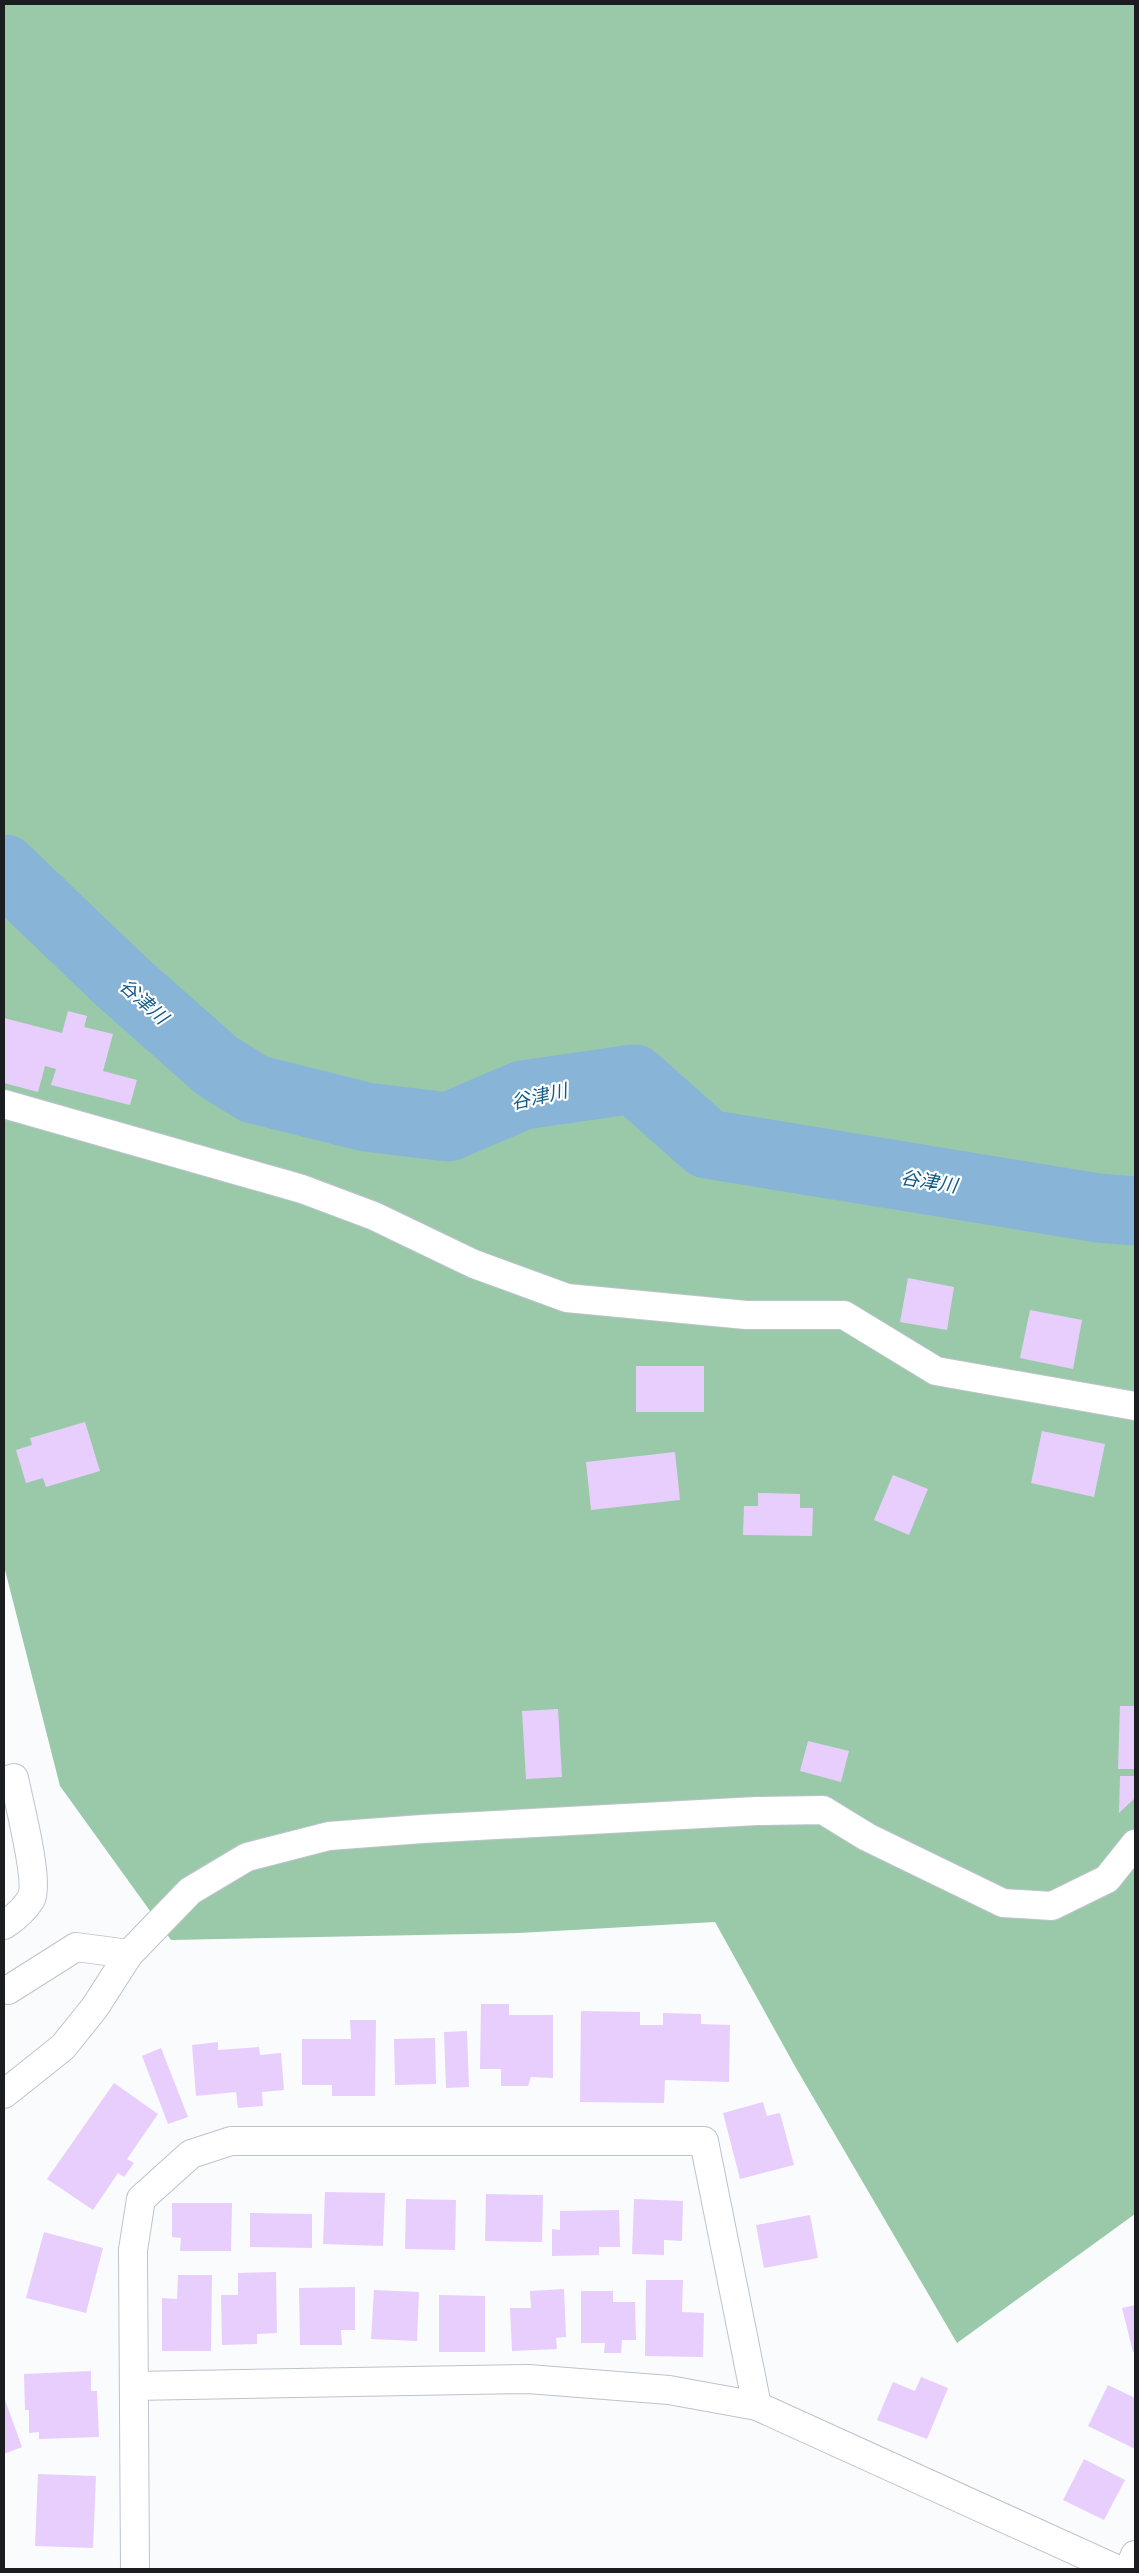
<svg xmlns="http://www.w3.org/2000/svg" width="1139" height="2573" font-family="Arial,'Noto Sans JP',sans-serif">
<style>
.forest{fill:#99c9a8}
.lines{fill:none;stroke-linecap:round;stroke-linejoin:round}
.river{stroke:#88b5d7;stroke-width:69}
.building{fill:#e8cefd}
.street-casing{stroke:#bdc3cd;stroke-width:30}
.street{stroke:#fff;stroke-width:28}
.labels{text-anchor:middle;stroke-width:4.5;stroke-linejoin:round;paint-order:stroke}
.water-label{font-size:19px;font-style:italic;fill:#125c88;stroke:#fff}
</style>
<rect width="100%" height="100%" fill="#fafbfd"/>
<polygon class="forest" points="4,4 1135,4 1135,2214 957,2343 796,2068 715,1922 519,1933 171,1940 60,1786 4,1566"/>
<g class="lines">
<polyline class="river" points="4,869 121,981 217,1066 254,1089 366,1117 448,1127 523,1095 634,1079 707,1144 1098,1208 1135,1211"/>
</g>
<g class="building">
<polygon points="68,1011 87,1016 84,1027 113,1034 103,1071 137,1080 130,1105 51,1085 56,1069 45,1066 38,1092 4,1083 4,1018 62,1033"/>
<polygon points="908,1278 954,1287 947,1330 900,1322"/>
<polygon points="1030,1310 1082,1320 1073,1369 1020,1358"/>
<rect x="636" y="1366" width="68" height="46"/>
<polygon points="85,1422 100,1471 46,1487 43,1478 26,1483 16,1450 32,1445 30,1438"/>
<polygon points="1042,1431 1105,1444 1094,1497 1031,1483"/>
<polygon points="675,1452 680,1500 591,1510 586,1462"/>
<polygon points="893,1475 928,1489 909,1535 874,1520"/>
<polygon points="758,1493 800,1494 800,1508 813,1508 812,1536 743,1535 744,1506 758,1506"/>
<polygon points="1120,1706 1135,1706 1135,1769 1118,1769"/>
<polygon points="558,1709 562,1777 526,1779 522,1711"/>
<polygon points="808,1741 849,1751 841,1782 800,1771"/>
<polygon points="1120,1776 1135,1776 1135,1798 1119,1813"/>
<polygon points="481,2004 509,2004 509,2015 553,2015 553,2078 531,2077 528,2086 501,2086 501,2069 480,2069"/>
<polygon points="581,2011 640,2012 640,2025 663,2025 663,2013 701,2014 701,2024 730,2025 729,2082 665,2080 664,2103 580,2102"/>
<polygon points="350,2020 376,2020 375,2096 332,2096 332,2085 302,2085 302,2039 351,2039"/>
<polygon points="467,2031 469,2087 446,2088 444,2032"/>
<polygon points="435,2038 436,2084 395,2085 394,2039"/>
<polygon points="218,2042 218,2050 259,2047 260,2055 281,2053 284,2090 262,2092 263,2106 238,2108 236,2092 196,2096 192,2045"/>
<polygon points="161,2048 188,2117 168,2124 142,2056"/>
<polygon points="114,2083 158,2114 127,2159 134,2163 124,2177 118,2173 93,2210 47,2179"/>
<polygon points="763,2102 767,2116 780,2113 794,2165 740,2179 723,2113"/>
<polygon points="325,2192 385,2193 383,2246 323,2244"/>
<polygon points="486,2194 543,2195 542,2242 485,2241"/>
<polygon points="406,2199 456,2200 455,2250 405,2249"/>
<polygon points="634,2199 683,2201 682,2241 664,2240 664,2255 632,2254"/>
<polygon points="172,2203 232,2203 231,2251 180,2251 181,2238 172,2237"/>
<polygon points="619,2210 620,2247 599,2247 599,2255 552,2256 552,2229 560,2230 560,2211"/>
<polygon points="250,2213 312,2214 312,2248 250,2247"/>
<polygon points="810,2215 818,2258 764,2268 756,2225"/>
<polygon points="44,2232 103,2248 86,2313 26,2298"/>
<polygon points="276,2272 277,2333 257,2334 257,2344 222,2345 221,2295 238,2295 238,2273"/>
<polygon points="178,2275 212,2275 211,2351 162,2351 162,2298 177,2299"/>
<polygon points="646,2280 683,2280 682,2312 704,2313 703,2357 645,2356"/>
<polygon points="355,2287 355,2330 341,2330 342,2345 300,2345 299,2288"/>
<polygon points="564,2289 566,2337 556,2338 557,2349 512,2351 510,2308 531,2308 530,2291"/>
<polygon points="374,2290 419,2292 417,2341 371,2339"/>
<polygon points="581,2291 613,2291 613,2302 635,2302 636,2340 622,2340 621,2353 604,2353 605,2343 581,2343"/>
<polygon points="439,2295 485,2296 485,2352 439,2352"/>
<polygon points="1135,2305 1135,2352 1133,2352 1122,2308"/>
<polygon points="91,2371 91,2391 97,2391 99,2437 39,2439 39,2432 29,2433 29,2410 25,2410 24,2374"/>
<polygon points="921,2377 948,2388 927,2439 877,2420 893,2382 915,2391"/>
<polygon points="1108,2385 1135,2398 1135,2449 1088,2426"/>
<polygon points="4,2397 22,2447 4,2454"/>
<polygon points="1084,2459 1125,2480 1104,2520 1063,2500"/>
<polygon points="38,2474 96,2476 93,2548 35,2546"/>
</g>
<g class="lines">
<g class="street-casing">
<g id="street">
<polyline points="4,1104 302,1189 374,1216 474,1264 567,1298 746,1315 844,1315 936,1371 1135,1406"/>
<path d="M 4,1781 L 14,1778 C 18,1799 40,1882 31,1899 C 24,1910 15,1918 4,1925"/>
<polyline points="4,1989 8,1990 76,1947 129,1954"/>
<polyline points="4,2094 63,2047 95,2007 129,1954 190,1891 247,1857 329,1836 422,1829 757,1811 823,1810 867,1837 1003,1903 1052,1906 1107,1879 1135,1844"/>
<polyline points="134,2386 528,2379 669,2390 757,2406 1116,2569"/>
<polyline points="135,2569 133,2250 141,2199 191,2154 231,2141 704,2141 757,2406"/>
<polyline points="1129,2569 1135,2555"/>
</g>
</g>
<use href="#street" class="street"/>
</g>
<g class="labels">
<g class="water-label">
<text transform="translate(144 1001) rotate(42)" y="7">谷津川</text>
<text transform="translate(539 1096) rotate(-13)" y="7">谷津川</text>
<text transform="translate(929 1181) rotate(9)" y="7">谷津川</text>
</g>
</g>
<rect width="1139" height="2573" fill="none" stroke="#1b1d20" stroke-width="10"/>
</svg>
